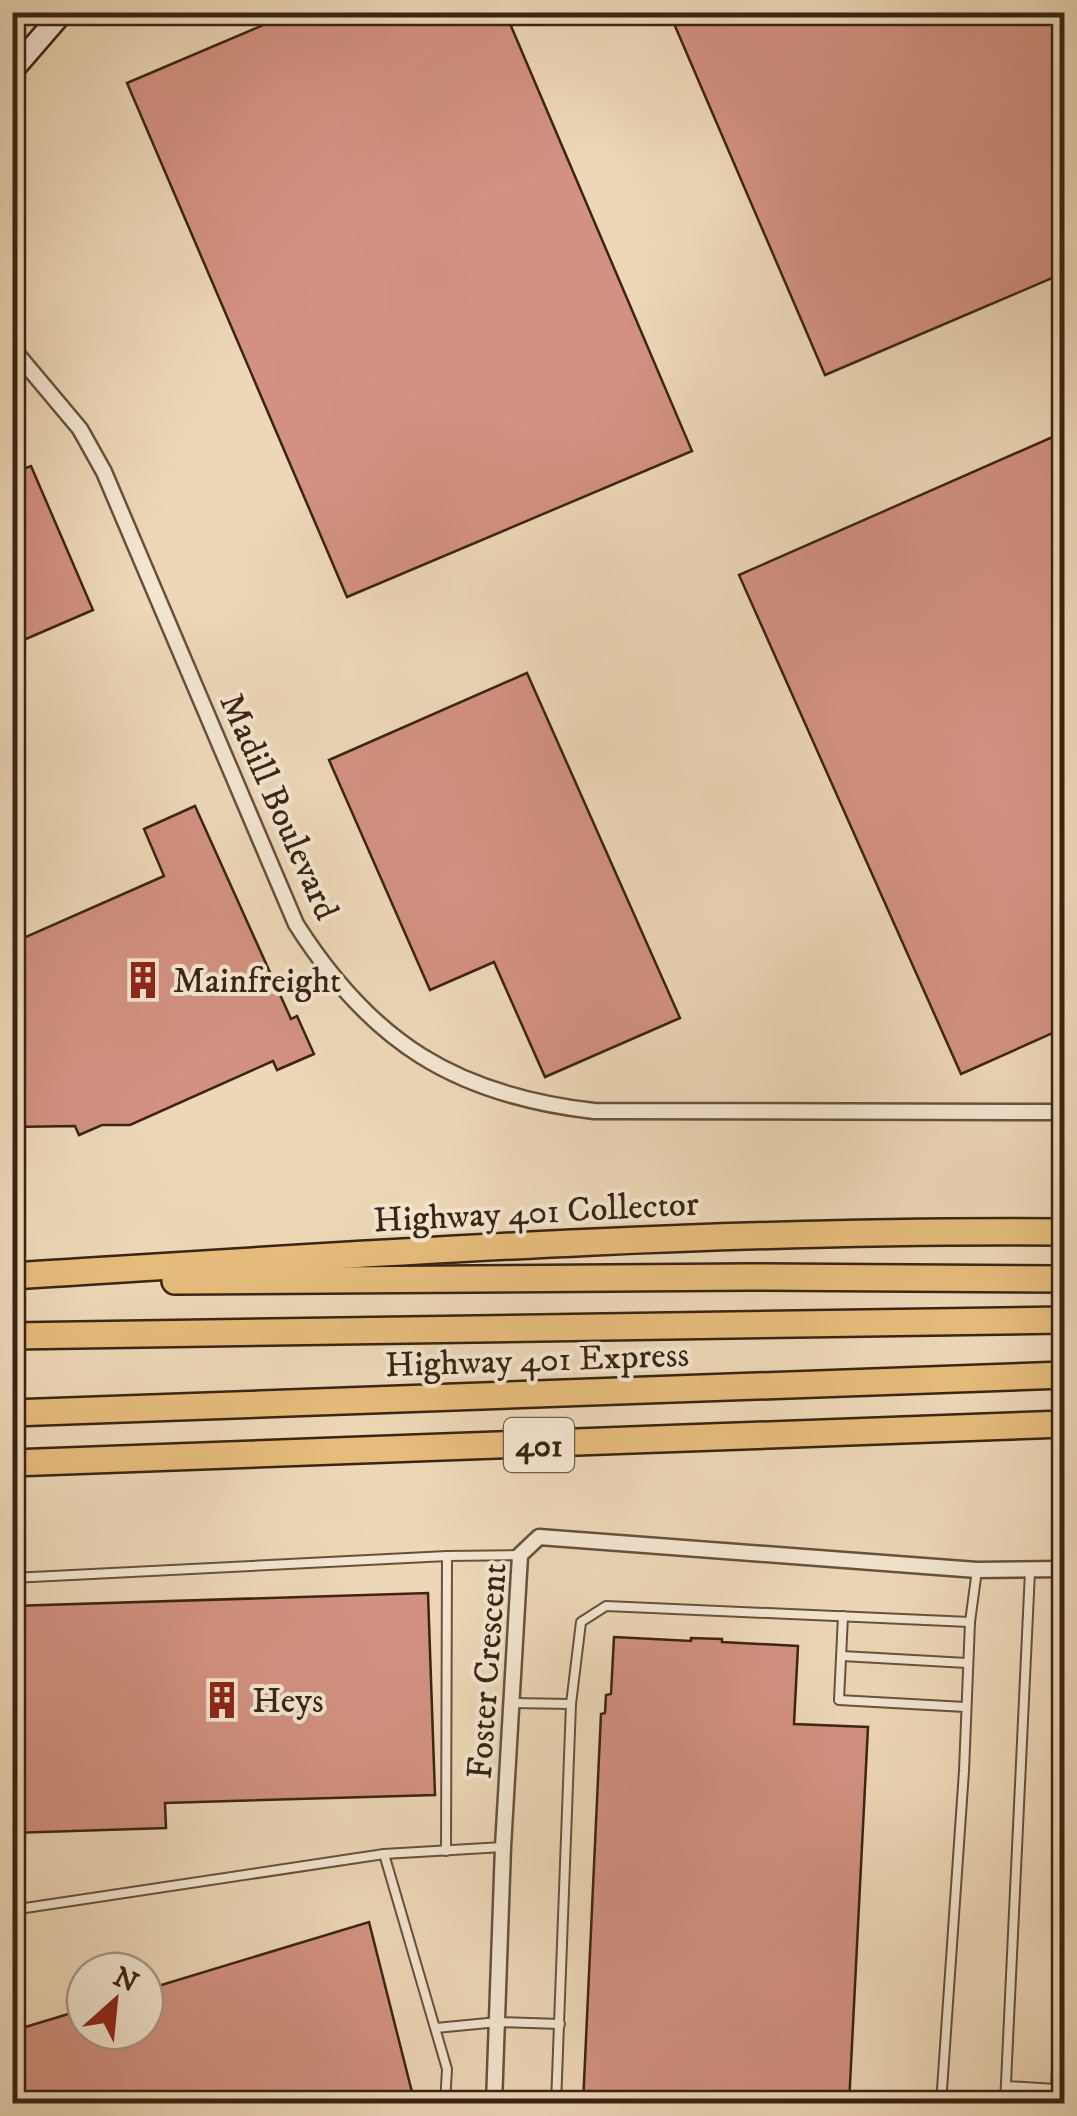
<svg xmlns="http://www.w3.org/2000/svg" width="1077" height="2116" font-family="'IM FELL DW Pica',serif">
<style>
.building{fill:#d29181;stroke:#3b2413;stroke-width:2.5}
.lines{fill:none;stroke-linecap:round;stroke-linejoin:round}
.service-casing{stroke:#68513c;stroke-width:12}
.minor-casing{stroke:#68513c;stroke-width:19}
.secondary-casing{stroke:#3b2413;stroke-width:25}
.motorway-casing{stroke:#3b2413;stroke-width:30}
.service{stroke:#f3e5d0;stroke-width:8}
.minor{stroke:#f3e5d0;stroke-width:14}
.secondary{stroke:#f3e5d0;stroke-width:20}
.motorway{stroke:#e6bc7c;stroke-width:25}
.labels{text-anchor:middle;stroke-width:8;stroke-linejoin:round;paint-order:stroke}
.shield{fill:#f3e5d0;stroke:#725e4c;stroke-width:2.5}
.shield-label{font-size:32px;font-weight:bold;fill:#3b2413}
.street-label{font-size:35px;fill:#3b2413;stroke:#f3e5d0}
.poi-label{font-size:35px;fill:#3b2413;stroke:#f3e5d0;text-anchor:start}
</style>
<rect width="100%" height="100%" fill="#edd7b7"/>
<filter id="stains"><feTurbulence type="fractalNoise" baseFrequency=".002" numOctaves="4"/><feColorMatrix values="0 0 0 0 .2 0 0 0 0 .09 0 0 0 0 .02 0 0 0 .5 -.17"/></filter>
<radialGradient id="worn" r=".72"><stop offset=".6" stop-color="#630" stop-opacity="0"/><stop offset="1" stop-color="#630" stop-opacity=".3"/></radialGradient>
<g class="building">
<polygon points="294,12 505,12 692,451 347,597 127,83"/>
<polygon points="669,12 1064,12 1064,273 825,375"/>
<polygon points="1064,432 1064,1028 961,1074 739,575"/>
<polygon points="31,466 93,610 12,645 12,473"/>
<polygon points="527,673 680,1018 545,1077 494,962 430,990 329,760"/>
<polygon points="195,806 291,1019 297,1016 314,1054 277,1070 273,1061 130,1125 102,1125 79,1135 75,1126 12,1127 12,943 164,876 144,829"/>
<polygon points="428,1593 435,1795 165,1803 166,1828 12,1833 12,1606"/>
<polygon points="614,1637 691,1641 691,1638 722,1639 722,1642 798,1646 794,1724 868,1727 849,2104 583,2104 601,1714 605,1713 606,1695 611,1694"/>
<polygon points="369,1922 415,2104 12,2104 12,2031 85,2009 85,2031 145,2031 145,1990"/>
</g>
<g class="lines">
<g class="service-casing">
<g id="service">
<polyline points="12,1578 447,1556"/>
<polyline points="843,1616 839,1700 965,1707"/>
<polyline points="842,1656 967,1663"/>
<polyline points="513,1703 571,1704 556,2104"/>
<polyline points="571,1704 581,1622 606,1606 970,1622 977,1570"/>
<polyline points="446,1851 447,1556 520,1555"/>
<polyline points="384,1854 447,2069 445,2104"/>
<polyline points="12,1910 384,1854 503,1847"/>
<polyline points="436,2028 498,2022 560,2024"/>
<polyline points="1006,2086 1056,2089 1058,2046"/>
<polyline points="941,2104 964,1771 970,1622"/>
<polyline points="1005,2104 1030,1571"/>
</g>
</g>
<g class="minor-casing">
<g id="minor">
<path d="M 12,348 L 80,429 L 104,472 L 296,924 C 371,1042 455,1095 594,1111 L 1064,1112"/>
<polyline points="494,2104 503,1847 520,1555 539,1537 977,1570 1064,1569"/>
</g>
</g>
<g class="secondary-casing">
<polyline id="secondary" points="12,71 63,12"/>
</g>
<g class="motorway-casing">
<g id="motorway">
<path d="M 12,1276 C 363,1254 713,1229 1064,1232"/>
<polyline points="175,1281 751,1277 1064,1279"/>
<polyline points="12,1336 1064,1320"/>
<polyline points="12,1413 1064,1375"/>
<polyline points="12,1463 1064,1424"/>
</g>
</g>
<use href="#service" class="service"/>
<use href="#minor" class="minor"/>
<use href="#secondary" class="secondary"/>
<use href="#motorway" class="motorway"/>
</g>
<defs>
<g id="building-bare" transform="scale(3)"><path d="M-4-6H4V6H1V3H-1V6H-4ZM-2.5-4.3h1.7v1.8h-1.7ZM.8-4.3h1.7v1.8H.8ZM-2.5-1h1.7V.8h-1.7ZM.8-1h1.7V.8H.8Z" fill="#8f2418" stroke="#f3e5d0" stroke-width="2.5" paint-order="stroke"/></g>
</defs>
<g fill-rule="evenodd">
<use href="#building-bare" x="143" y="980"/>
<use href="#building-bare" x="222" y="1700"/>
</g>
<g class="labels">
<rect class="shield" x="504" y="1418" width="70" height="54" rx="8"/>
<g class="shield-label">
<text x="539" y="1456">401</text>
</g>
<g class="street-label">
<text transform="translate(280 806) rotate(66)" y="12">Madill Boulevard</text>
<text transform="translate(536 1211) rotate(-3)" y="12">Highway 401 Collector</text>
<text transform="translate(537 1359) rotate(-2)" y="12">Highway 401 Express</text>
<text transform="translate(486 1671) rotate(-86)" y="12">Foster Crescent</text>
</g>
<g class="poi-label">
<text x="173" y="992">Mainfreight</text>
<text x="252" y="1712">Heys</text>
</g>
</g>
<rect width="1077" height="2116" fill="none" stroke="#edd7b7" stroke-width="50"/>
<rect x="15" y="15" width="1047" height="2086" fill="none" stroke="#3b2413" stroke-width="5"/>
<rect x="25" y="25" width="1027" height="2066" fill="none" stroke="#3b2413" stroke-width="2.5"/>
<g transform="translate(115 2001) rotate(27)"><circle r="48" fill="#f3e5d0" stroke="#a99884" stroke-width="2.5"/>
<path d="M0-8L18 38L0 25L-18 38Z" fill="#8f2418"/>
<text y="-15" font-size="28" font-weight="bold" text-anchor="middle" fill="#3b2413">N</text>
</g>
<rect width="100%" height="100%" filter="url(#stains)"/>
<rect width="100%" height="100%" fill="url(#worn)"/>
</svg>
